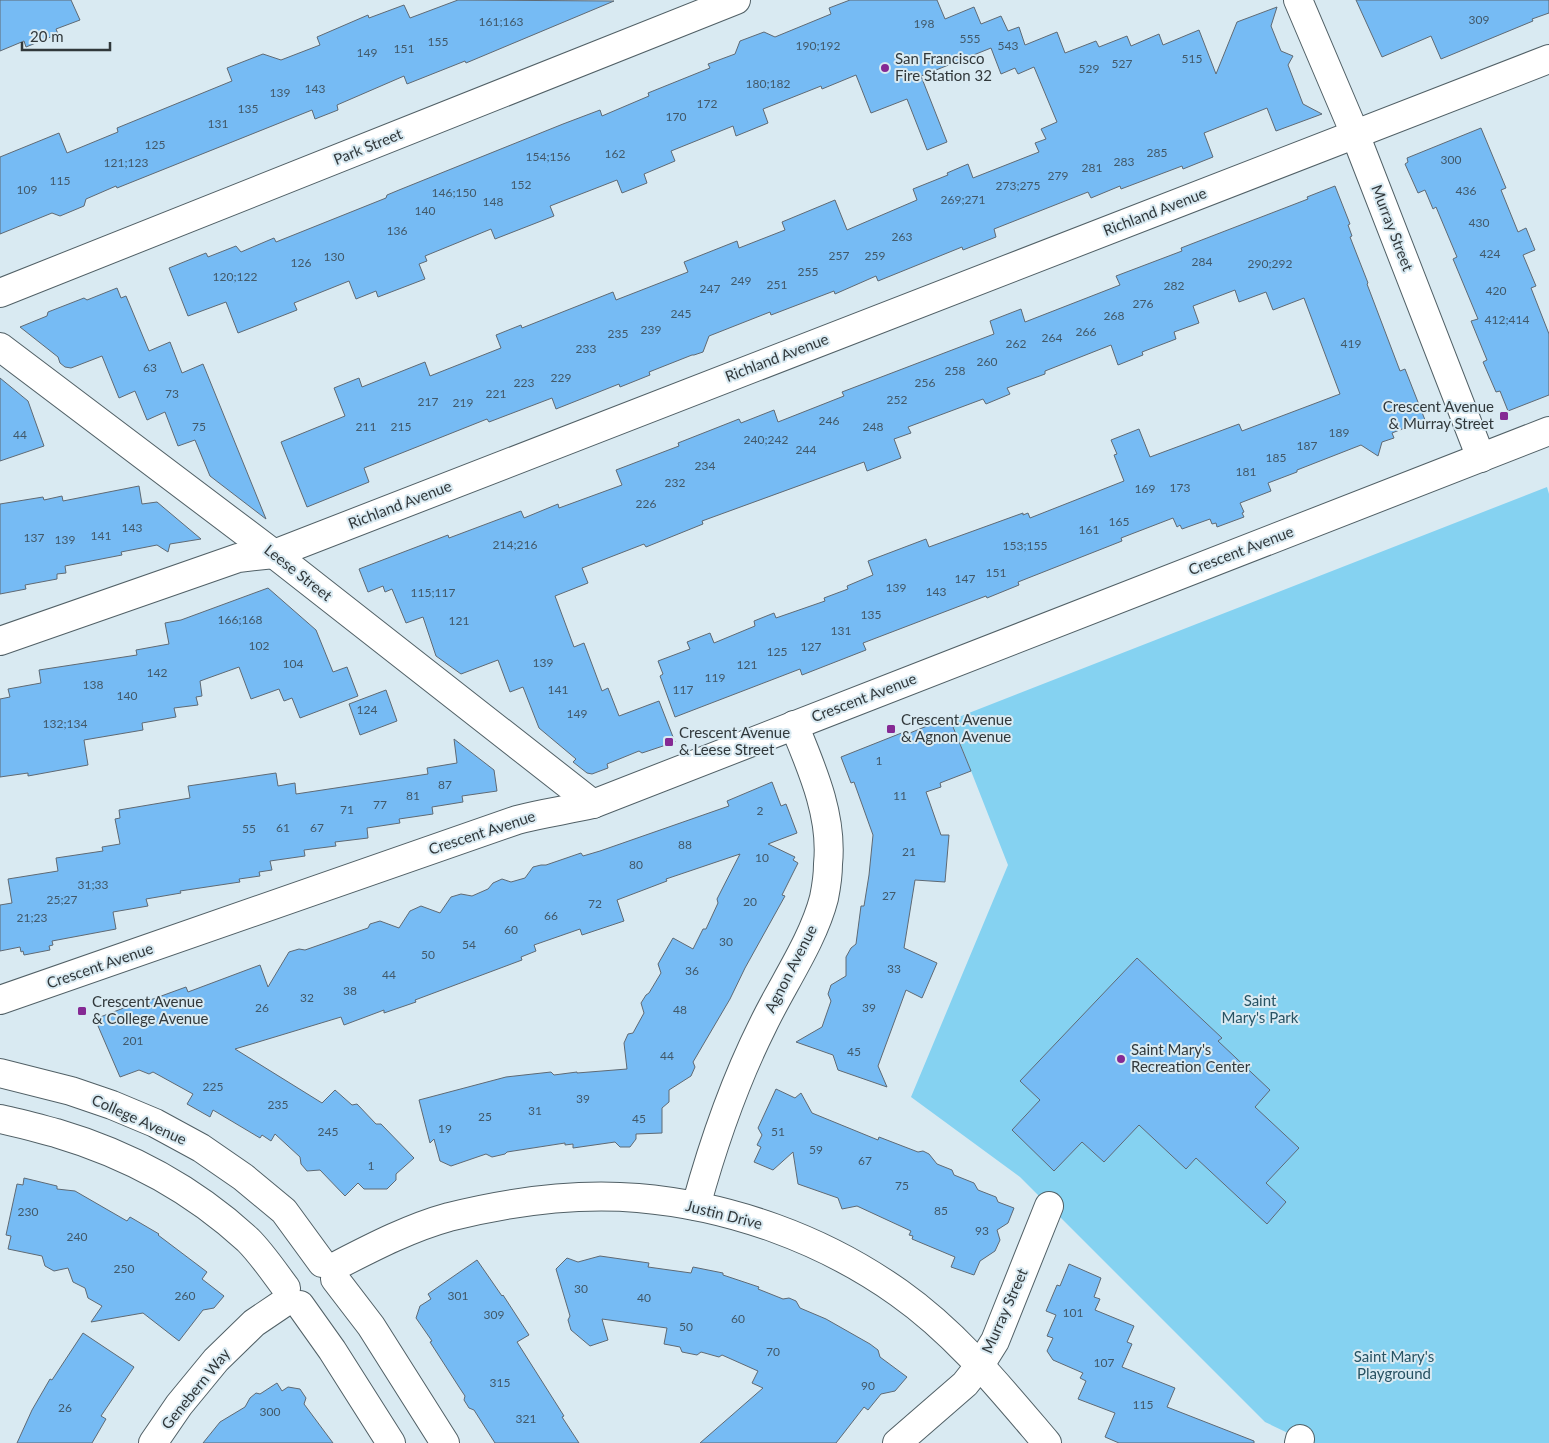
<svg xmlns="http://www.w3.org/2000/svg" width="1549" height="1443" font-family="Lato,sans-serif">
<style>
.green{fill:#85d2f1}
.building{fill:#76bbf4;stroke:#5f6a74}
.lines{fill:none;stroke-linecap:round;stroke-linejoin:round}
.minor-casing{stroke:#516066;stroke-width:30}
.minor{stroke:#fff;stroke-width:28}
.poi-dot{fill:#852994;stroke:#d9eaf2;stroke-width:2}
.labels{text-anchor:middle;stroke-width:4;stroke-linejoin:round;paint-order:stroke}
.number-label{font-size:12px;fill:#425969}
.poi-label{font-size:15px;fill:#31383b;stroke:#d9eaf2;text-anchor:start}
.street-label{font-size:15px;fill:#31383b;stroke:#d9eaf2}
.park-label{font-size:15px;fill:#275263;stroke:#d9eaf2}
</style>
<rect width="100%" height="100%" fill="#d9eaf2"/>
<polygon class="green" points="1547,487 1549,494 1549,1443 1309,1443 1265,1422 1020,1177 911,1097 1008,865 951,720"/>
<g class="building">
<polygon points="0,0 71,0 80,20 56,29 58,34 26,47 24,41 0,51"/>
<polygon points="458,0 614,1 466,63 465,61 407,84 404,76 337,105 338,110 315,119 312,110 117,188 116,186 86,199 84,206 60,216 52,213 0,234 0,157 59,133 67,153 118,132 117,128 232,81 227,68 263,54 281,60 320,45 317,37 368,15 369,18 404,5 410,18"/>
<polygon points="850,0 937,0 945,19 974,7 981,24 1001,16 1008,31 1019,27 1025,45 1057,32 1065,53 1096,41 1099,47 1127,36 1131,46 1159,34 1163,45 1199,30 1216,74 1237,22 1277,7 1271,26 1281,51 1293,56 1288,65 1303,104 1322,114 1276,131 1267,108 1204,133 1213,157 1183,169 1182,166 1121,189 1120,186 1091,198 1088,192 994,229 996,237 963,250 962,247 878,281 876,276 835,294 834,291 771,315 770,312 709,336 703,352 694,355 692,355 649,372 650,375 620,387 619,384 556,409 552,398 489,422 487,419 364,468 369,482 307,507 281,442 345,416 334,388 359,378 362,387 425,362 430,376 501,348 496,335 521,325 522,328 613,292 616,300 688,272 684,262 737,241 739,248 785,230 782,222 835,200 847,230 917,200 913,189 948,175 947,173 968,164 973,178 1039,152 1035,143 1046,139 1041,129 1057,122 1034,67 1018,74 1015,68 1001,74 991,48 921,76 947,142 927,150 907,99 871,113 856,75 822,89 821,86 763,109 768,123 736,136 733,126 671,151 675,161 644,174 647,183 622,193 617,180 550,206 554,216 495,239 491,229 425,256 427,261 419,264 425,279 378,297 376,291 356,299 349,281 294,303 297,310 238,333 226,302 188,316 169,268 206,253 208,257 236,246 241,252 274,238 276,242 386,198 387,195 399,190 563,124 600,110 602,116 649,96 648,93 710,68 708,64 735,54 740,41 764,32 775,37 831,14 829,8"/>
<polygon points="1356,0 1549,0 1549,13 1532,19 1533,21 1441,59 1431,36 1382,57"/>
<polygon points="1481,128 1506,188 1501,190 1518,232 1526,228 1535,250 1523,255 1536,286 1531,288 1549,334 1549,395 1508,411 1500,391 1496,392 1483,362 1487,360 1471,321 1478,319 1453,259 1457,257 1436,207 1433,209 1425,190 1418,193 1405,164 1408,162 1407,158"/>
<polygon points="1335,186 1350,224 1348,225 1352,236 1350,237 1368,283 1367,284 1400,371 1405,369 1425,420 1392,433 1394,438 1382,442 1378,456 1361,445 1297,470 1297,472 1268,483 1271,491 1240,503 1244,512 1242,513 1244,517 1217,527 1216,523 1212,524 1210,519 1182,529 1180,525 1177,527 1173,518 1121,538 1122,541 1018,582 1019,585 987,598 986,596 863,643 866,650 802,675 800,669 675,717 660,676 663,674 658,661 690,649 687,642 710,633 714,643 755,626 754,621 774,613 776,618 825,601 824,598 848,589 847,586 873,575 868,561 926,539 929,547 1023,513 1023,515 1028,513 1030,518 1124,481 1114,455 1117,454 1111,440 1139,429 1150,457 1239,424 1242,431 1340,394 1304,298 1273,310 1266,292 1239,302 1235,290 1193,306 1199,323 1174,332 1176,339 1142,352 1143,355 1118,365 1111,345 1045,371 1045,374 1007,388 1010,394 986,404 983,399 908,427 911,433 894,439 901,458 867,471 864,462 702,521 703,524 646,547 644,544 582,568 588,583 555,596 574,647 584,643 602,691 608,688 619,716 659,701 675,742 642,753 639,751 607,764 608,768 592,774 587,773 573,762 576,759 539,728 523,687 510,692 498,660 461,674 436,656 423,617 406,623 392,589 385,592 383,586 368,592 359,569 448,535 449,538 521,511 524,518 558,504 559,508 622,485 616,470 679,446 678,443 739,419 741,423 774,410 778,422 844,396 842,392 994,334 990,321 1021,309 1025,322 1120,285 1116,276 1182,251 1181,248 1308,199 1307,197"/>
<polygon points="117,288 121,298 126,296 149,351 170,342 182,373 203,364 266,519 210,476 195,440 178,446 165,412 147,420 135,391 119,398 102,356 71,368 65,367 60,363 58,357 20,327 47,316 48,312 84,298 87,300"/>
<polygon points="0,378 28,401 44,446 0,461"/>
<polygon points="139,486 142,504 157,502 201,539 170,544 168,552 157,545 121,552 122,555 65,566 66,573 57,574 57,579 25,585 26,589 0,594 0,504 43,497 44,500 62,496 63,501"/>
<polygon points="268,588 316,630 333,672 347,667 358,696 300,718 292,698 284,701 279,689 251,699 239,667 200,681 202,696 196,697 198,705 174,708 176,717 142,723 143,730 84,740 88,765 28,776 28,773 0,777 0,699 10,697 8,689 41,683 39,670 137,655 136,650 169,644 165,623 181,620"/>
<polygon points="386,690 397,721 360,735 349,704"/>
<polygon points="949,717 971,771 940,783 941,787 926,792 941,835 949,835 945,882 915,880 904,948 937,963 922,998 906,990 878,1066 887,1087 838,1070 833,1055 796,1042 822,1027 831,1001 828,994 831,985 846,976 846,957 851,948 856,944 861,906 864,906 869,875 873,835 854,782 851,783 841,757 904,732 905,735"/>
<polygon points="454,739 494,770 497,791 462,796 463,802 432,807 433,814 399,819 400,823 367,828 368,838 335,842 336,846 304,850 305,856 270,861 272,870 259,872 260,876 239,879 240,882 180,891 181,893 146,899 148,906 113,912 116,929 52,941 53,945 49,946 50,950 24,955 23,951 21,952 20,947 0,951 0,905 12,903 8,879 58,871 56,858 103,851 102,847 120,844 115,819 120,818 119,810 190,798 188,786 276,773 278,786 295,783 296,794 428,774 427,768 457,763"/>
<polygon points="772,782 781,806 786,804 797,833 768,844 795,857 793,860 798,863 782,895 785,896 745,968 730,999 693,1062 695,1067 691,1076 669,1090 669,1102 662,1108 662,1133 636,1134 636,1139 630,1147 620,1147 615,1142 573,1148 573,1144 565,1145 565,1143 507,1152 505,1154 492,1157 486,1154 451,1166 440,1161 434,1139 430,1143 419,1100 506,1077 551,1072 554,1075 577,1072 577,1073 627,1069 624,1043 628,1034 633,1033 644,1013 641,1003 646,995 649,993 661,973 658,964 673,938 693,949 703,929 706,929 718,903 717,899 740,854 666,879 667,881 617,900 624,921 582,935 580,929 534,945 536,951 521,957 522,960 415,1000 416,1002 384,1013 384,1010 344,1025 341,1017 235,1049 322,1103 335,1090 352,1105 357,1104 376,1124 381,1124 414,1158 396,1174 396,1180 387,1189 364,1189 358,1183 345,1196 320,1170 307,1171 301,1164 300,1157 275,1134 271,1141 262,1135 260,1138 213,1110 210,1117 187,1104 193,1094 153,1072 149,1074 139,1070 120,1077 95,1019 142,1001 142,1003 186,987 188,992 260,965 268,987 289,952 299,949 305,950 368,928 370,924 380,921 399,928 410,911 421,906 440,913 451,897 461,894 472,896 488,889 493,883 502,879 511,882 525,878 533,867 541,865 546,865 581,853 583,856 600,851 729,806 727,801"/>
<polygon points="1137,958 1222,1038 1218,1041 1270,1090 1255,1107 1299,1148 1266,1183 1286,1202 1267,1224 1196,1158 1186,1169 1139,1125 1104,1162 1082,1142 1054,1171 1012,1130 1040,1100 1020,1081"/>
<polygon points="776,1089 795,1098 801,1093 812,1113 878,1140 879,1137 918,1152 923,1151 929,1154 937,1164 952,1170 954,1175 974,1183 978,1190 996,1197 998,1202 1014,1208 1008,1223 997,1230 1000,1240 995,1251 980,1261 974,1275 951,1267 955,1257 912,1239 913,1236 909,1235 911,1231 857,1206 842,1209 838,1198 798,1184 793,1152 773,1170 754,1162 761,1147 757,1145 762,1135 758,1128"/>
<polygon points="24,1178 57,1186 57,1189 75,1191 127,1221 130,1217 159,1234 158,1235 207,1272 202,1279 224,1296 214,1308 203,1310 179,1341 143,1313 91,1322 102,1306 88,1298 85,1288 73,1282 68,1268 54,1271 45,1266 42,1256 8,1249 11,1236 6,1235 17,1184 23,1185"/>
<polygon points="600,1256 649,1263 648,1267 691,1273 693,1267 723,1273 723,1275 759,1287 758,1289 783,1299 789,1298 796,1301 800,1308 826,1319 870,1344 878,1350 880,1357 907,1377 895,1391 881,1394 868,1410 864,1407 836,1443 700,1443 763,1388 752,1383 758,1371 722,1355 719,1357 701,1352 697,1355 682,1352 680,1347 664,1344 667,1328 602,1319 608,1340 590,1346 571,1330 568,1320 570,1316 556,1269 567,1258 578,1262"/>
<polygon points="477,1260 502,1296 503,1295 529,1335 517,1342 564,1416 562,1417 579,1443 495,1443 474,1410 469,1408 464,1400 465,1396 459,1387 430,1342 432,1341 416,1318 420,1306 431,1299 428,1294"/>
<polygon points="1069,1264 1101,1278 1094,1297 1100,1299 1095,1310 1134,1326 1127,1342 1132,1344 1122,1367 1175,1388 1167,1407 1254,1441 1254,1443 1119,1443 1105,1437 1115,1413 1078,1399 1086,1381 1080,1378 1083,1373 1053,1360 1047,1351 1053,1338 1047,1336 1056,1315 1046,1311 1057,1285 1060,1286"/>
<polygon points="83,1333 134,1367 101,1416 106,1419 92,1443 17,1443 32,1410 50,1379 52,1380"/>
<polygon points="277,1383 282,1391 288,1387 300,1389 306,1398 304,1404 333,1443 203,1443 220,1422 245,1407 250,1398 256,1393 260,1394"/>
</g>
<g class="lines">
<g class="minor-casing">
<g id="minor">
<polyline points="1298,0 1355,134 1481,458"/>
<polyline points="0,293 736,0"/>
<polyline points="0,347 274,554 593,804"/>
<polyline points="0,641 238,558 274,554 1549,59"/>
<path d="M 0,1000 L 517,820 C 542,813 568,810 593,804 L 1549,431"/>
<polyline points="0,1073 71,1091 112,1105 155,1123 201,1148 243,1177 284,1211 322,1263"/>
<path d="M 0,1119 C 19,1123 37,1128 56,1133 C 127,1154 194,1190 248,1240 C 262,1254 274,1272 286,1288"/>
<path d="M 696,1206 C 713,1144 734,1083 763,1025 C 782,985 813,941 824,898 C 826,888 828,875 828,864 C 833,816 812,769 794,725"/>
<path d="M 334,1267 C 371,1248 409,1228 449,1217 C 509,1202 577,1193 638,1198 C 731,1206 823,1239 899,1293 C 957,1334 1001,1389 1047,1443"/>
<polyline points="335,1279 371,1326 445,1443"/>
<polyline points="300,1305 332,1350 391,1443"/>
<polyline points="153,1443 179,1405 216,1360 254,1323 288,1300"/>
<polyline points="897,1443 965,1384 980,1365 995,1341 1049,1206"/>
<polyline points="1299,1443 1300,1439"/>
</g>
</g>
<use href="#minor" class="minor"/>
</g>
<g class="poi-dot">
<circle cx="885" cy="68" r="5"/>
<rect x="1499" y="411" width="10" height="10" rx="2.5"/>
<rect x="886" y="724" width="10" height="10" rx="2.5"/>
<rect x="664" y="737" width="10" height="10" rx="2.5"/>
<rect x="77" y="1006" width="10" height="10" rx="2.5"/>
<circle cx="1121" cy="1059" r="5"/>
</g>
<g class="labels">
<g class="number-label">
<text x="1479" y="24">309</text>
<text x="501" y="26">161;163</text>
<text x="924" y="28">198</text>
<text x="970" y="43">555</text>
<text x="438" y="46">155</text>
<text x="818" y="50">190;192</text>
<text x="1008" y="50">543</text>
<text x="404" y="53">151</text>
<text x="367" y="57">149</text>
<text x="1192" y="63">515</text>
<text x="1122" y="68">527</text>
<text x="1089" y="73">529</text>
<text x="768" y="88">180;182</text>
<text x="315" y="93">143</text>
<text x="280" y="97">139</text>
<text x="707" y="108">172</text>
<text x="248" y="113">135</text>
<text x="676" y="121">170</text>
<text x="218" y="128">131</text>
<text x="155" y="149">125</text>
<text x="1157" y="157">285</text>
<text x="615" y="158">162</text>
<text x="548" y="161">154;156</text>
<text x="1451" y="164">300</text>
<text x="1124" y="166">283</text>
<text x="126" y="167">121;123</text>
<text x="1092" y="172">281</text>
<text x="1058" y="180">279</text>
<text x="60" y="185">115</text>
<text x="521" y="189">152</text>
<text x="1018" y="190">273;275</text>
<text x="27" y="194">109</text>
<text x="1466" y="195">436</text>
<text x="454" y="197">146;150</text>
<text x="963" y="204">269;271</text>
<text x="493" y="206">148</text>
<text x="425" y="215">140</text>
<text x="1479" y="227">430</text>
<text x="397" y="235">136</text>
<text x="902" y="241">263</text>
<text x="1490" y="258">424</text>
<text x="839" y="260">257</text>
<text x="875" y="260">259</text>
<text x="334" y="261">130</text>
<text x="1202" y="266">284</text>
<text x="301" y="267">126</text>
<text x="1270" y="268">290;292</text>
<text x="808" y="276">255</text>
<text x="235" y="281">120;122</text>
<text x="741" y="285">249</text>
<text x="777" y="289">251</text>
<text x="1174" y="290">282</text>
<text x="710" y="293">247</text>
<text x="1496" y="295">420</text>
<text x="1143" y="308">276</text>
<text x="681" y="318">245</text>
<text x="1114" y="320">268</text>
<text x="1507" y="324">412;414</text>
<text x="651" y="334">239</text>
<text x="1086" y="336">266</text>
<text x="618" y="338">235</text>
<text x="1052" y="342">264</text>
<text x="1016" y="348">262</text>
<text x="1351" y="348">419</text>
<text x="586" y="353">233</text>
<text x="987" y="366">260</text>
<text x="150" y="372">63</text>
<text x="955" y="375">258</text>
<text x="561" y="382">229</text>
<text x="524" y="387">223</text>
<text x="925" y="387">256</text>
<text x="172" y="398">73</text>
<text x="496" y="398">221</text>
<text x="897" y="404">252</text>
<text x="428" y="406">217</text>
<text x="463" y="407">219</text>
<text x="829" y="425">246</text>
<text x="199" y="431">75</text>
<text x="366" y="431">211</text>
<text x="401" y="431">215</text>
<text x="873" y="431">248</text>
<text x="1339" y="437">189</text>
<text x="20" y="439">44</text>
<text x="766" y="444">240;242</text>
<text x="1307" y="450">187</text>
<text x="806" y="454">244</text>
<text x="1276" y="462">185</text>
<text x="705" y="470">234</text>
<text x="1246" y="476">181</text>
<text x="675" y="487">232</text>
<text x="1180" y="492">173</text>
<text x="1145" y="493">169</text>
<text x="646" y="508">226</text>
<text x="1119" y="526">165</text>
<text x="132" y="532">143</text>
<text x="1089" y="534">161</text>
<text x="101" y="540">141</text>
<text x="34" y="542">137</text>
<text x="65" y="544">139</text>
<text x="515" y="549">214;216</text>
<text x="1025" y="550">153;155</text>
<text x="996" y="577">151</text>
<text x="965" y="583">147</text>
<text x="896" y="592">139</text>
<text x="936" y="596">143</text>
<text x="433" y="597">115;117</text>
<text x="871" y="619">135</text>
<text x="240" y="624">166;168</text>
<text x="459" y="625">121</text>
<text x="841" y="635">131</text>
<text x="259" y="650">102</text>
<text x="811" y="651">127</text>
<text x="777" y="656">125</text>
<text x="543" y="667">139</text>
<text x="293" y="668">104</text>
<text x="747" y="669">121</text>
<text x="157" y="677">142</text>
<text x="715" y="682">119</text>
<text x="93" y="689">138</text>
<text x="558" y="694">141</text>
<text x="683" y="694">117</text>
<text x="127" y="700">140</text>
<text x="367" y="714">124</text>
<text x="577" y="718">149</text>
<text x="65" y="728">132;134</text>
<text x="879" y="765">1</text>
<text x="445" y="789">87</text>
<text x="413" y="800">81</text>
<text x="900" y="800">11</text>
<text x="380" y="809">77</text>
<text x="347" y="814">71</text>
<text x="760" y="815">2</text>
<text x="283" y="832">61</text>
<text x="317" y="832">67</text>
<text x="249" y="833">55</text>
<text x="685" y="849">88</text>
<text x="909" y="856">21</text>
<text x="762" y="862">10</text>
<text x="636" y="869">80</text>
<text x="93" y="889">31;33</text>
<text x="889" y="900">27</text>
<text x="62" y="904">25;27</text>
<text x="750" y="906">20</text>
<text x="595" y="908">72</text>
<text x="551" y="920">66</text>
<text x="32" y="922">21;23</text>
<text x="511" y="934">60</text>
<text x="726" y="946">30</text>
<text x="469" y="949">54</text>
<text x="428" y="959">50</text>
<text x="894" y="973">33</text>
<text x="692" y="975">36</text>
<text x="389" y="979">44</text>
<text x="350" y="995">38</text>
<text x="307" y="1002">32</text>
<text x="262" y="1012">26</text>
<text x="869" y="1012">39</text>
<text x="680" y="1014">48</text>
<text x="133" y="1045">201</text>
<text x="854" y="1056">45</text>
<text x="667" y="1060">44</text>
<text x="213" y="1091">225</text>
<text x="583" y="1103">39</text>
<text x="278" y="1109">235</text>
<text x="535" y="1115">31</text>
<text x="485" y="1121">25</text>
<text x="639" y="1123">45</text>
<text x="445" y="1133">19</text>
<text x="328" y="1136">245</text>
<text x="778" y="1136">51</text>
<text x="816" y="1154">59</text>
<text x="865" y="1165">67</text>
<text x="371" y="1170">1</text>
<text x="902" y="1190">75</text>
<text x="941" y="1215">85</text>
<text x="28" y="1216">230</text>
<text x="982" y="1235">93</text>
<text x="77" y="1241">240</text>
<text x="124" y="1273">250</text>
<text x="581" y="1293">30</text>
<text x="185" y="1300">260</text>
<text x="458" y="1300">301</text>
<text x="644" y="1302">40</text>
<text x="1073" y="1317">101</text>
<text x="494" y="1319">309</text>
<text x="738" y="1323">60</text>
<text x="686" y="1331">50</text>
<text x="773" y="1356">70</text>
<text x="1104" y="1367">107</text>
<text x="500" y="1387">315</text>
<text x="868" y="1390">90</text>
<text x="1143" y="1409">115</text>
<text x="65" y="1412">26</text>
<text x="270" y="1416">300</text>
<text x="526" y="1423">321</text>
</g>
<g class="poi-label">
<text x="895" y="64">San Francisco<tspan x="895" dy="17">Fire Station 32</tspan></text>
<text x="1494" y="412" text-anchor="end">Crescent Avenue<tspan x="1494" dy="17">&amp; Murray Street</tspan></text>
<text x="901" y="725">Crescent Avenue<tspan x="901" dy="17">&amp; Agnon Avenue</tspan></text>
<text x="679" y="738">Crescent Avenue<tspan x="679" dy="17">&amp; Leese Street</tspan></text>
<text x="92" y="1007">Crescent Avenue<tspan x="92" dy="17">&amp; College Avenue</tspan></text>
<text x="1131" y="1055">Saint Mary's<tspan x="1131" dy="17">Recreation Center</tspan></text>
</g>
<g class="street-label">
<text transform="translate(368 147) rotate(-22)" y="5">Park Street</text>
<text transform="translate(1155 212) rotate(-21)" y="5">Richland Avenue</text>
<text transform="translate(1392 228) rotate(69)" y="5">Murray Street</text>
<text transform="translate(777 358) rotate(-21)" y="5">Richland Avenue</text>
<text transform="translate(400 505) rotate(-21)" y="5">Richland Avenue</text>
<text transform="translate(1241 551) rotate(-21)" y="5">Crescent Avenue</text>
<text transform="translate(298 573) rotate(38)" y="5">Leese Street</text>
<text transform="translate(864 698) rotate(-21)" y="5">Crescent Avenue</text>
<text transform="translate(482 833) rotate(-18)" y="5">Crescent Avenue</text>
<text transform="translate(100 966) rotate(-19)" y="5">Crescent Avenue</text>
<text transform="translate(791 969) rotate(-63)" y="5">Agnon Avenue</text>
<text transform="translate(139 1120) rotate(24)" y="5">College Avenue</text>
<text transform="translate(724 1215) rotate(14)" y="5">Justin Drive</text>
<text transform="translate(1005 1311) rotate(-66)" y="5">Murray Street</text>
<text transform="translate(196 1389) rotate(-51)" y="5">Genebern Way</text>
</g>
<g class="park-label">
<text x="1260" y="1006">Saint<tspan x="1260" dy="17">Mary's Park</tspan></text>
<text x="1394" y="1362">Saint Mary's<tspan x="1394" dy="17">Playground</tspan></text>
</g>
</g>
<path d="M22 42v8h88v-8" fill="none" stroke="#31383b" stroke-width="2.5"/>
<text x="30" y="42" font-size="15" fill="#31383b" stroke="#d9eaf2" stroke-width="4" paint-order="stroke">20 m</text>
</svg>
